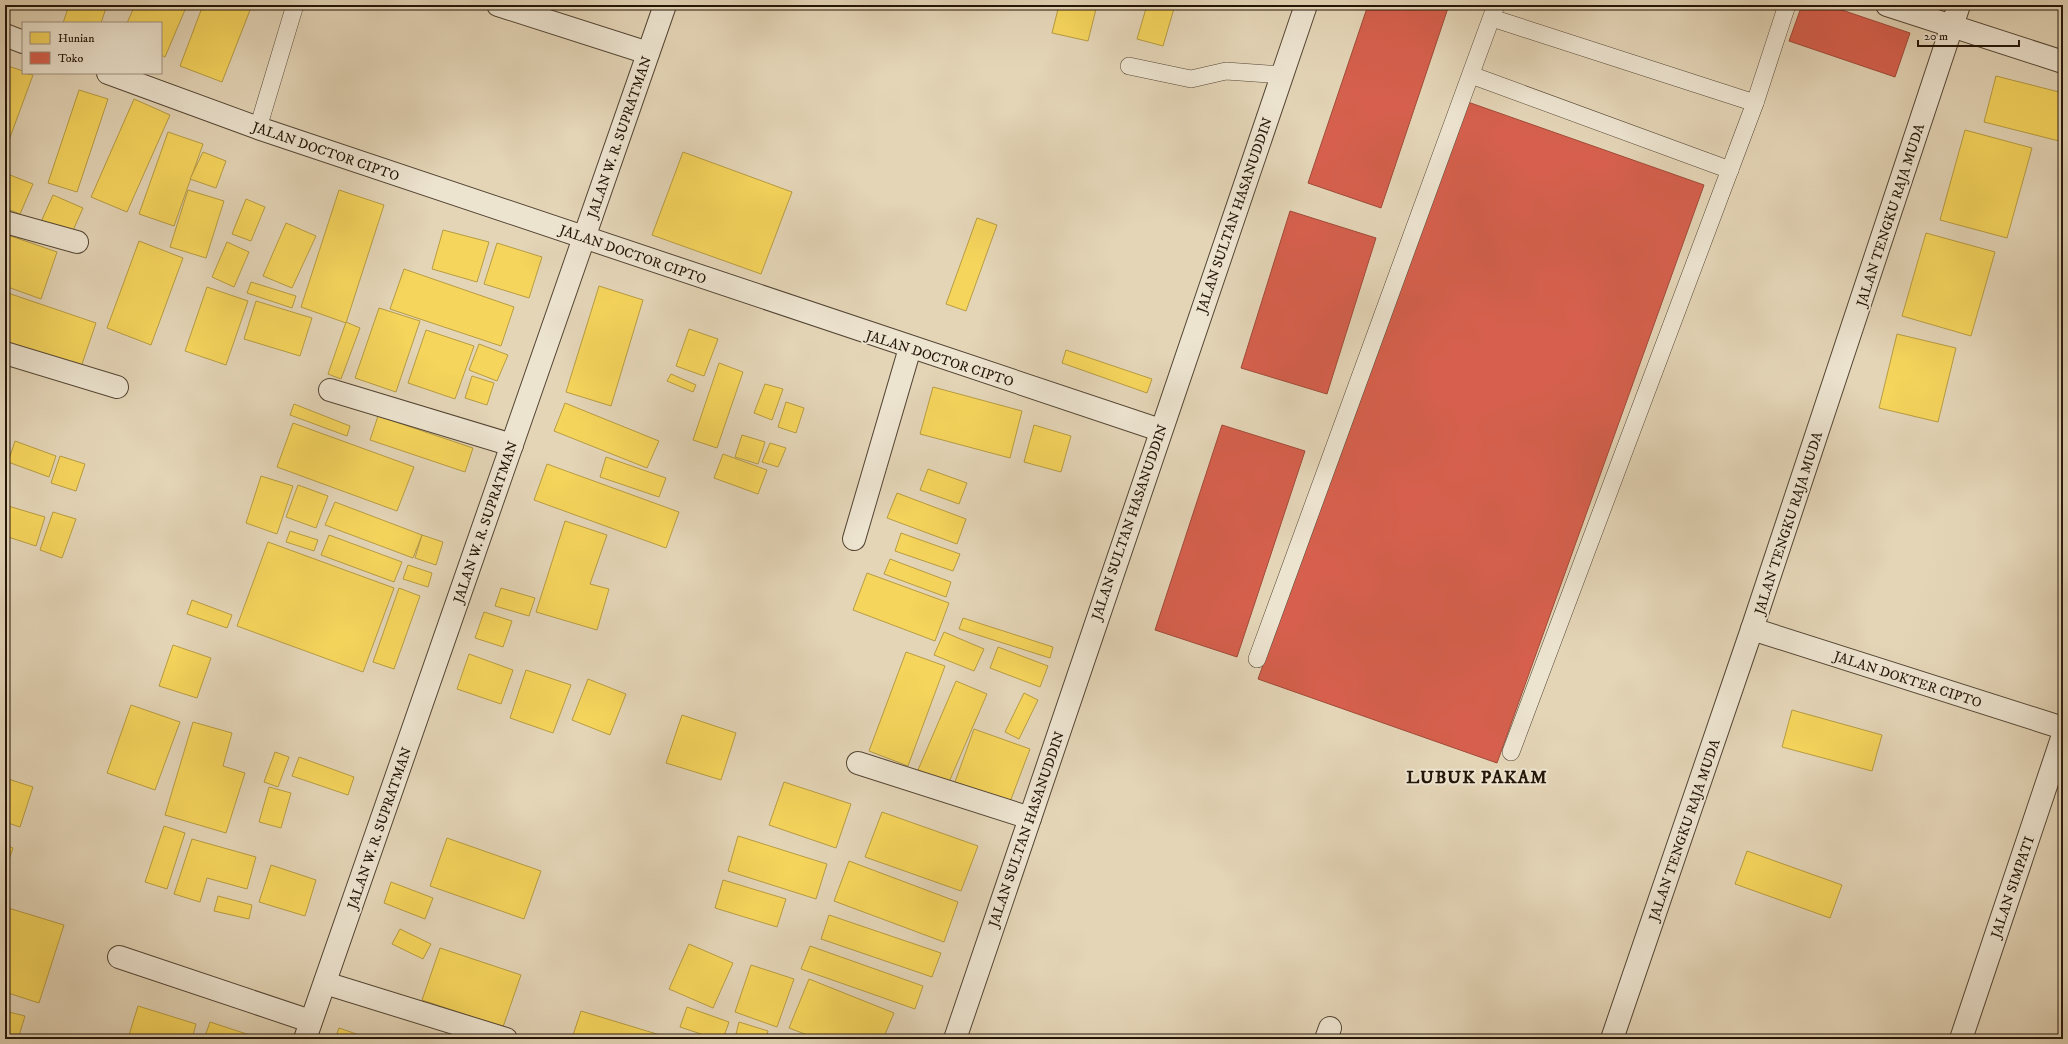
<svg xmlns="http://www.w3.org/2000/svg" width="2068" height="1044" font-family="'IM FELL DW Pica',serif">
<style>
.homes{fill:#f6d55c;stroke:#b79c43}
.shops{fill:#d6604d;stroke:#a14a38}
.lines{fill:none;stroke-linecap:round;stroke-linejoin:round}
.lane-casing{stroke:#544634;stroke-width:18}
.street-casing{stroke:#544634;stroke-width:24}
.lane{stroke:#ede4d0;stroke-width:17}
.street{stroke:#ede4d0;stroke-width:22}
.labels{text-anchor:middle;stroke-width:4;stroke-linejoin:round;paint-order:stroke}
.street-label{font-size:14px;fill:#241608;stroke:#ede4d0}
.district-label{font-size:18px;font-weight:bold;letter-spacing:1px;fill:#241608;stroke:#ede4d0}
</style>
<rect width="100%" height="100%" fill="#e4d5b7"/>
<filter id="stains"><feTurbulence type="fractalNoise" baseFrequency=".005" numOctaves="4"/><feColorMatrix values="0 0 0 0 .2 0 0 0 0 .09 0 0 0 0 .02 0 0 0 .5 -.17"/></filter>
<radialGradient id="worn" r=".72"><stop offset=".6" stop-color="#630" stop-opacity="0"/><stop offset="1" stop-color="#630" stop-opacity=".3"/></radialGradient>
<g class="homes">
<polygon points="69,5 107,5 101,23 63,23"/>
<polygon points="135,5 187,5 165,57 161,55 161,23 127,23"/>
<polygon points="203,5 252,5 222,82 180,66"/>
<polygon points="1059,5 1097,5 1088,41 1052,33"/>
<polygon points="1147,5 1175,5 1163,46 1137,39"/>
<polygon points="5,65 23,71 23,73 33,75 5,151"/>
<polygon points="1996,76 2063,93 2063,142 1984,122"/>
<polygon points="79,90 108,99 77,192 48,183"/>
<polygon points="134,99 170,115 127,212 91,197"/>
<polygon points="1965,130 2032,148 2007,238 1940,220"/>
<polygon points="168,132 203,144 174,226 139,214"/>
<polygon points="203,152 226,161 216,188 190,179"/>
<polygon points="683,152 792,192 761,274 652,235"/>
<polygon points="5,173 33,184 20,214 5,208"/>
<polygon points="188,190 224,201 206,258 170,247"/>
<polygon points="339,190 384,205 346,323 301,307"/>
<polygon points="53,195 83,208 71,235 41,222"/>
<polygon points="246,199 265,207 251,241 232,234"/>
<polygon points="977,218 997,225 966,311 946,304"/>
<polygon points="286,223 316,236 292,288 263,276"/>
<polygon points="443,230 489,242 477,282 432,269"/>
<polygon points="1926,233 1995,252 1971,336 1902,316"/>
<polygon points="5,234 57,252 41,299 5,286"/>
<polygon points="139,241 183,258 151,345 107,328"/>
<polygon points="227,242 249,252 234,287 212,277"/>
<polygon points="497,243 542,257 529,298 484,284"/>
<polygon points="404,269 514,307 501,346 390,309"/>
<polygon points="251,282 296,296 292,308 247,293"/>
<polygon points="599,286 643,300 611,406 566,392"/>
<polygon points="207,287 248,301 226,365 185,351"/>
<polygon points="5,292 96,323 81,367 5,342"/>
<polygon points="256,301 312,318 300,356 244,339"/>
<polygon points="379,308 420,321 396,392 355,378"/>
<polygon points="346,322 360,328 341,379 328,374"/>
<polygon points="689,329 718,339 704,376 676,366"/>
<polygon points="426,330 474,346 455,399 408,383"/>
<polygon points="1897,334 1956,348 1938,422 1879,408"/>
<polygon points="479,344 508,355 497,381 469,370"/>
<polygon points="1066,350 1152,379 1147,393 1062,363"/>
<polygon points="719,363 743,372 717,448 693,440"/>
<polygon points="671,374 696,385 693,392 667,381"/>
<polygon points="472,376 494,383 487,405 465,398"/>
<polygon points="765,384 783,389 772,420 754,413"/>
<polygon points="933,387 1022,411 1010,458 920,434"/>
<polygon points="786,402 804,408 796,433 778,427"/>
<polygon points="565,403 659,441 647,468 554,431"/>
<polygon points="294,404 350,426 347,436 290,415"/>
<polygon points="378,416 473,448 465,472 370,440"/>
<polygon points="293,423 414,467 397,511 277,467"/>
<polygon points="1034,425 1071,436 1061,472 1024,462"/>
<polygon points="742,435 765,442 758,464 735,457"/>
<polygon points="15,441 56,456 49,477 8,462"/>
<polygon points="770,443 786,448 778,467 762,462"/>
<polygon points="723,454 767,470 758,494 714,478"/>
<polygon points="60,456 85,464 76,491 51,483"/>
<polygon points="606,457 666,478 659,497 600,477"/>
<polygon points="547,464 679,512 666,548 534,500"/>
<polygon points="928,469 967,483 959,504 920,490"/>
<polygon points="261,476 293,486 277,534 246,523"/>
<polygon points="298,485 328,496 316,528 286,517"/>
<polygon points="897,493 966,519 957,544 887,518"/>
<polygon points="335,502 422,535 413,558 325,525"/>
<polygon points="5,505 45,517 36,546 5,536"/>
<polygon points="53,512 76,519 62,558 40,550"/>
<polygon points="565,521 607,535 590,584 609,589 597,630 536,612"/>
<polygon points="290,531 318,540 314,551 286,542"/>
<polygon points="901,533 960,554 953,571 895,551"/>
<polygon points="329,535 402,562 394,582 321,555"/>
<polygon points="422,535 443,542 436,565 415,558"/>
<polygon points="268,542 394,588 363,672 237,626"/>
<polygon points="890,559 951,582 946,597 884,574"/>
<polygon points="408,565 432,573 428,587 403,579"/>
<polygon points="867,573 949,603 935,641 853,610"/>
<polygon points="399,588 420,596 394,669 373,662"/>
<polygon points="501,588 535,598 529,616 495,606"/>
<polygon points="192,600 232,615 227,628 187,614"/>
<polygon points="484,612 512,621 503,647 475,638"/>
<polygon points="963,618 1053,647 1050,658 959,629"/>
<polygon points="944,632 984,649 974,671 934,655"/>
<polygon points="173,645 211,658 197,698 159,686"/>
<polygon points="998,647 1048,666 1040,687 990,668"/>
<polygon points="906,652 945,666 908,766 869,751"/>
<polygon points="469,654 513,670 501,704 457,689"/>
<polygon points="526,670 571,685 553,733 510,718"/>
<polygon points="588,679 626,694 610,735 572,720"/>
<polygon points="956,681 987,694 949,782 918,770"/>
<polygon points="1024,693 1038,700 1019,739 1005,732"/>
<polygon points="131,705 180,722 155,790 107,773"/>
<polygon points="1792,710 1882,735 1872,771 1782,747"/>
<polygon points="682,715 736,733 721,780 666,763"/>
<polygon points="193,722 232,733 223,766 245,773 226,833 165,815"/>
<polygon points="974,729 1030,749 1010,802 955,782"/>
<polygon points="275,752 289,757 278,787 264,782"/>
<polygon points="299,757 354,777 348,795 292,776"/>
<polygon points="5,778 33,787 20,827 5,822"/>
<polygon points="784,782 851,804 836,848 769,825"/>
<polygon points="269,787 291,793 281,828 259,822"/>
<polygon points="882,812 978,846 961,891 865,857"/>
<polygon points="164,826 185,833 167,889 145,882"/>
<polygon points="738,836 827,864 816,899 728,871"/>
<polygon points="447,838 541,871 524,919 430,886"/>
<polygon points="192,839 256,857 247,889 207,878 200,902 174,894"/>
<polygon points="5,845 13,848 5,871"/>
<polygon points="1747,851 1842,885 1830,918 1735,884"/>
<polygon points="849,861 958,902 944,942 834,901"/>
<polygon points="271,865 316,880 305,916 259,902"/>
<polygon points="723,880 786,899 777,927 715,908"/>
<polygon points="391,882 433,898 425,919 384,903"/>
<polygon points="218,896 252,905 249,919 214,911"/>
<polygon points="5,907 64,925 39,1003 5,992"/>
<polygon points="829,915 941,953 932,977 821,939"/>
<polygon points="400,929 431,944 423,959 392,944"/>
<polygon points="689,944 733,963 713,1008 669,989"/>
<polygon points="810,946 923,986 915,1009 801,969"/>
<polygon points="440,948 521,975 503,1027 422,1000"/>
<polygon points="751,965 794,979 777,1027 735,1012"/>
<polygon points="809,979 894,1013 883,1039 818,1039 789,1028"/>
<polygon points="138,1006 196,1024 192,1039 140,1039 129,1035"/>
<polygon points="687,1007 729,1022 723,1039 716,1039 680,1027"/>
<polygon points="5,1011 25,1016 18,1039 5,1039"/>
<polygon points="581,1011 660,1035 659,1039 572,1038"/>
<polygon points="210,1022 262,1039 204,1039"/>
<polygon points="739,1022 768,1031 766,1039 735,1038"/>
<polygon points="339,1028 371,1039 335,1039"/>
</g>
<g class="shops">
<polygon points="1368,5 1449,5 1381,208 1308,183"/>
<polygon points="1802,5 1827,5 1910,33 1895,77 1789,41"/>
<polygon points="1465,101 1704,185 1497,763 1258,679"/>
<polygon points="1290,211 1376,238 1327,394 1241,368"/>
<polygon points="1222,425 1305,451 1237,657 1155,630"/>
</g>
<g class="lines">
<g class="lane-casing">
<g id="lane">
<polyline points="1492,18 1755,103"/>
<polyline points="1129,66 1191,79 1226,71 1282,75"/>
<polyline points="1471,75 1730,170"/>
<polyline points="258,128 295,5"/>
<polyline points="1257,659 1496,5"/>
<polyline points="1511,752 1755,103 1787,5"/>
</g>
</g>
<g class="street-casing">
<g id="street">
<polyline points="498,5 648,53"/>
<polyline points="1887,5 2063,62"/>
<polyline points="5,35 23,42"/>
<polyline points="108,73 258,128 1160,430"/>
<polyline points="5,222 77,242"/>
<polyline points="5,353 117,387"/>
<polyline points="330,390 512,445"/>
<polyline points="854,539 910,348"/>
<polyline points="1752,629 2063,728"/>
<polyline points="858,763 1030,818"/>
<polyline points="119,957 310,1021"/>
<polyline points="325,983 506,1039"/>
<polyline points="305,1039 665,5"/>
<polyline points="955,1039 1306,5"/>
<polyline points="1326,1039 1330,1028"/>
<polyline points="1612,1039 1752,629 1959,5"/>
<polyline points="1961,1039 2063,735"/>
</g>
</g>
<use href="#lane" class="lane"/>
<use href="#street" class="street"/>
</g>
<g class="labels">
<g class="street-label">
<text transform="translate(619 137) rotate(-71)" y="5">JALAN W. R. SUPRATMAN</text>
<text transform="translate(326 151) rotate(19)" y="5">JALAN DOCTOR CIPTO</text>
<text transform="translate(1234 215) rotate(-71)" y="5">JALAN SULTAN HASANUDDIN</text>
<text transform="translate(1890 215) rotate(-72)" y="5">JALAN TENGKU RAJA MUDA</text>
<text transform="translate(633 254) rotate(19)" y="5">JALAN DOCTOR CIPTO</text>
<text transform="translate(940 358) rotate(18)" y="5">JALAN DOCTOR CIPTO</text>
<text transform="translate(485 522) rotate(-71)" y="5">JALAN W. R. SUPRATMAN</text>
<text transform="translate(1129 522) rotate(-71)" y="5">JALAN SULTAN HASANUDDIN</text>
<text transform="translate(1788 523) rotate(-72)" y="5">JALAN TENGKU RAJA MUDA</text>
<text transform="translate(1908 679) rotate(18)" y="5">JALAN DOKTER CIPTO</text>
<text transform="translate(379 828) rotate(-71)" y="5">JALAN W. R. SUPRATMAN</text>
<text transform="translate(1026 829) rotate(-71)" y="5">JALAN SULTAN HASANUDDIN</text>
<text transform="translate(1684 830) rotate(-71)" y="5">JALAN TENGKU RAJA MUDA</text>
<text transform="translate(2012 887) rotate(-71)" y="5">JALAN SIMPATI</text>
</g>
<g class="district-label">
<text x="1477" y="783">LUBUK PAKAM</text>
</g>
</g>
<rect width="2068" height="1044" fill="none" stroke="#e4d5b7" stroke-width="20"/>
<rect x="6" y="6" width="2056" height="1032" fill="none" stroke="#241608" stroke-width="2"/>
<rect x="10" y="10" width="2048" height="1024" fill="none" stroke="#241608"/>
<rect x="22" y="22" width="140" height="52" fill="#ede4d0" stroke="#9d9280"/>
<rect x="30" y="32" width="20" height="12" fill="#f6d55c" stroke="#9d9280"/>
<text x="58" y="42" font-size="12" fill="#241608">Hunian</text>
<rect x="30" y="52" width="20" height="12" fill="#d6604d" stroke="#9d9280"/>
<text x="58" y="62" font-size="12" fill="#241608">Toko</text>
<path d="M1918 40v6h101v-6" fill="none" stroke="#241608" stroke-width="2"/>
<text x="1924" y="40" font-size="12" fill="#241608" stroke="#ede4d0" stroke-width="3" paint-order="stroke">20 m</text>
<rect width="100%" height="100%" filter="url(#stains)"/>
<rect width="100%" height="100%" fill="url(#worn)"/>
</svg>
